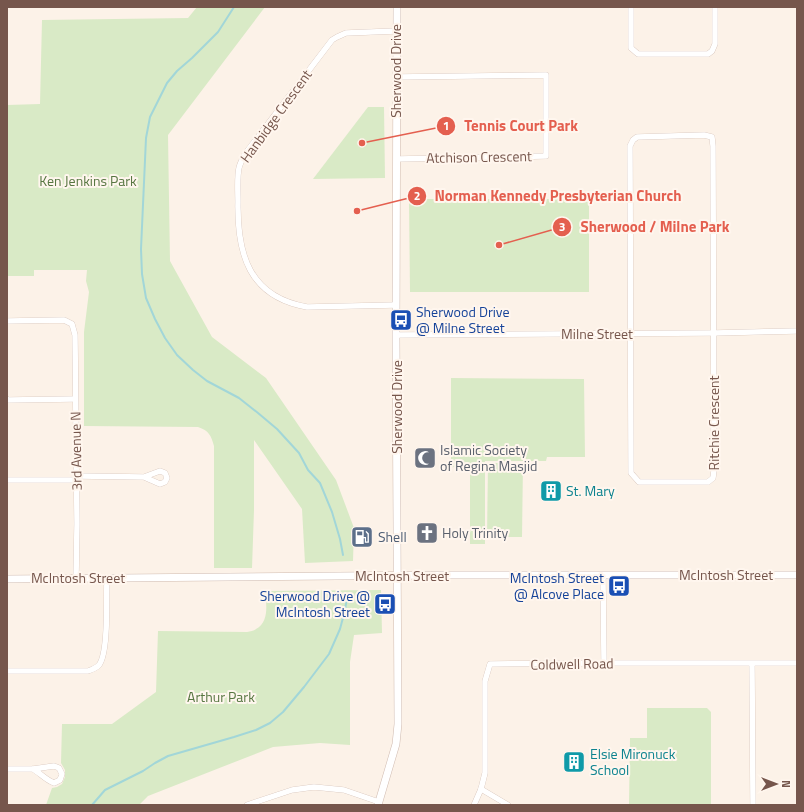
<svg xmlns="http://www.w3.org/2000/svg" width="804" height="812" font-family="'Titillium Web',sans-serif">
<style>
.green{fill:#d9eac6}
.lines{fill:none;stroke-linecap:round;stroke-linejoin:round}
.stream{stroke:#a2d6d8;stroke-width:2}
.minor-casing{stroke:#d0bbb0;stroke-width:6}
.tertiary-casing{stroke:#d0bbb0;stroke-width:8}
.minor{stroke:#fff;stroke-width:5.5}
.tertiary{stroke:#fff;stroke-width:7}
.labels{text-anchor:middle;stroke-width:4;stroke-linejoin:round;paint-order:stroke}
.street-label{font-size:14px;fill:#76564c;stroke:#fff6ee}
.park-label{font-size:14px;fill:#577641;stroke:#fff6ee}
.transit-label{font-size:14px;fill:#164399;stroke:#fff6ee;text-anchor:end}
.worship-label{font-size:14px;fill:#5b616d;stroke:#fff6ee;text-anchor:start}
.culture-label{font-size:14px;fill:#0d838f;stroke:#fff6ee;text-anchor:start}
.service-label{font-size:14px;fill:#4e5e75;stroke:#fff6ee;text-anchor:start}
.leader{fill:none;stroke:#e45f4f;stroke-width:1.5}
.callout-dot{fill:#e45f4f;stroke:#fff6ee;stroke-width:1.5}
.mark-label{font-size:12px;text-anchor:middle;font-weight:bold;fill:#fff}
.callout-label{font-size:15px;text-anchor:middle;font-weight:bold;fill:#e45f4f;stroke:#fff6ee;stroke-width:4;stroke-linejoin:round;paint-order:stroke}
</style>
<rect width="100%" height="100%" fill="#fcf2e8"/>
<g class="green">
<path d="M 197,7 L 265,7 L 168,135 L 170,261 L 212,337 L 266,378 L 336,480 L 354,528 L 353,561 L 305,563 L 302,509 L 254,440 L 254,510 L 252,568 L 214,568 L 214,446 C 211,435 209,431 198,427 L 84,426 L 84,332 L 89,292 L 86,281 L 87,270 L 34,270 L 34,276 L 7,276 L 7,105 L 40,104 L 42,20 L 188,18 Z"/>
<polygon points="368,107 384,107 385,178 313,179"/>
<polygon points="409,199 589,199 589,292 410,292"/>
<polygon points="451,378 584,379 585,457 547,457 546,461 485,461 485,544 470,544 470,468 451,467"/>
<polygon points="488,463 523,463 522,537 487,537"/>
<path d="M 381,590 L 382,633 L 354,635 L 350,662 L 350,745 L 320,743 L 273,747 L 148,796 L 139,805 L 46,805 L 52,788 L 57,787 L 62,784 L 65,777 L 65,770 L 61,763 L 62,724 L 112,724 L 156,692 L 158,631 L 247,632 C 250,631 254,631 256,629 C 270,621 266,603 265,591 Z"/>
<polygon points="647,708 707,708 711,712 711,805 629,805 630,738 647,738"/>
</g>
<g class="lines">
<g class="stream">
<polyline points="234,7 218,32 192,58 177,71 167,83 150,117 146,138 141,249 142,274 146,298 155,319 165,338 177,355 193,370 207,381 239,398 258,413 277,429 299,453 308,470 320,483 332,512 340,539 343,555"/>
<polyline points="92,805 105,790 143,771 155,763 168,756 234,737 256,730 270,723 283,712 304,687 329,654 340,629 344,614 347,599"/>
</g>
<g class="minor-casing">
<g id="minor">
<polyline points="631,7 631,48 638,54 708,54 712,51 715,44 715,7"/>
<polyline points="396,77 546,75 546,156 397,159"/>
<polygon points="704,135 712,137 713,146 714,470 713,478 708,482 639,482 631,473 630,146 633,140 637,137"/>
<path d="M 396,305 L 307,307 C 249,297 237,254 238,202 C 238,193 237,175 239,168 C 240,163 243,158 245,154 L 332,40 L 337,37 L 346,33 L 396,31"/>
<polyline points="7,321 64,320 72,324 75,335 77,524 76,579"/>
<polyline points="396,335 714,333 797,331"/>
<polyline points="7,399 8,400 75,399"/>
<polyline points="77,476 144,477 160,471 165,473 167,478 165,482 160,484 144,477"/>
<polyline points="7,480 77,480"/>
<polyline points="603,576 604,663"/>
<polyline points="752,664 753,805"/>
<path d="M 7,671 L 88,671 C 91,670 96,668 99,665 C 109,652 106,596 107,578"/>
<path d="M 7,769 L 33,769 L 54,766 L 59,768 L 62,774 L 60,780 L 54,783 C 46,780 40,773 33,769"/>
<polyline points="481,789 508,805"/>
<polyline points="247,805 292,790 314,787 344,790 379,802"/>
<polyline points="474,805 481,789 485,773 485,681 490,664 604,663 797,663"/>
</g>
</g>
<g class="tertiary-casing">
<g id="tertiary">
<polyline points="7,579 448,575 797,575"/>
<polyline points="378,805 396,744 398,724 396,335 397,7"/>
</g>
</g>
<use href="#minor" class="minor"/>
<use href="#tertiary" class="tertiary"/>
</g>
<defs>
<g id="bus-square" transform="scale(1.15)"><rect x="-9" y="-9" width="18" height="18" rx="4" fill="#1a4fb4" stroke="#fff6ee"/><path d="M-5-6H5V4H4V6H2V4H-2V6H-4V4H-5ZM-3.5-4V0h7V-4ZM-3.5 1.2v1.5H-2V1.2ZM2 1.2v1.5H3.5V1.2Z" fill="#fff"/></g>
<g id="mosque-square" transform="scale(1.15)"><rect x="-9" y="-9" width="18" height="18" rx="4" fill="#6b7280" stroke="#fff6ee"/><path d="M3.5-4.9A6 6 0 1 0 3.5 4.9A5 5 0 1 1 3.5-4.9Z" fill="#fff"/></g>
<g id="building-square" transform="scale(1.15)"><rect x="-9" y="-9" width="18" height="18" rx="4" fill="#0f9aa8" stroke="#fff6ee"/><path d="M-4-6H4V6H1V3H-1V6H-4ZM-2.5-4.3h1.7v1.8h-1.7ZM.8-4.3h1.7v1.8H.8ZM-2.5-1h1.7V.8h-1.7ZM.8-1h1.7V.8H.8Z" fill="#fff"/></g>
<g id="church-square" transform="scale(1.15)"><rect x="-9" y="-9" width="18" height="18" rx="4" fill="#6b7280" stroke="#fff6ee"/><path d="M-1.2-6h2.4v3.5h3.3v2.4h-3.3V6h-2.4V-.1h-3.3v-2.4h3.3Z" fill="#fff"/></g>
<g id="fuel-square" transform="scale(1.15)"><rect x="-9" y="-9" width="18" height="18" rx="4" fill="#5c6f8a" stroke="#fff6ee"/><path d="M-5.5-6h7V0h2V4h1.3V-2.5L3-4.5l.8-.8L6-3V5H2.5V1h-1V6h-7ZM-4.2-4.7v3.2H.2V-4.7Z" fill="#fff"/></g>
</defs>
<g fill-rule="evenodd">
<use href="#bus-square" x="401" y="320"/>
<use href="#mosque-square" x="425" y="458"/>
<use href="#building-square" x="551" y="491"/>
<use href="#church-square" x="427" y="533"/>
<use href="#fuel-square" x="362" y="537"/>
<use href="#bus-square" x="619" y="586"/>
<use href="#bus-square" x="385" y="604"/>
<use href="#building-square" x="574" y="762"/>
</g>
<g class="labels">
<g class="street-label">
<text transform="translate(396 71) rotate(-90)" y="5">Sherwood Drive</text>
<text transform="translate(276 116) rotate(-54)" y="5">Hanbidge Crescent</text>
<text transform="translate(479 157) rotate(-1)" y="5">Atchison Crescent</text>
<text x="597" y="339">Milne Street</text>
<text transform="translate(397 407) rotate(-90)" y="5">Sherwood Drive</text>
<text transform="translate(714 423) rotate(-90)" y="5">Ritchie Crescent</text>
<text transform="translate(76 451) rotate(-91)" y="5">3rd Avenue N</text>
<text x="726" y="580">McIntosh Street</text>
<text x="402" y="581">McIntosh Street</text>
<text x="78" y="583">McIntosh Street</text>
<text transform="translate(572 664) rotate(-1)" y="5">Coldwell Road</text>
</g>
<g class="park-label">
<text x="88" y="186">Ken Jenkins Park</text>
<text x="221" y="702">Arthur Park</text>
</g>
<g class="transit-label">
<text x="416" y="317" text-anchor="start">Sherwood Drive<tspan x="416" dy="16">@ Milne Street</tspan></text>
<text x="604" y="583">McIntosh Street<tspan x="604" dy="16">@ Alcove Place</tspan></text>
<text x="370" y="601">Sherwood Drive @<tspan x="370" dy="16">McIntosh Street</tspan></text>
</g>
<g class="worship-label">
<text x="440" y="455">Islamic Society<tspan x="440" dy="16">of Regina Masjid</tspan></text>
<text x="442" y="538">Holy Trinity</text>
</g>
<g class="culture-label">
<text x="566" y="496">St. Mary</text>
<text x="590" y="759">Elsie Mironuck<tspan x="590" dy="16">School</tspan></text>
</g>
<g class="service-label">
<text x="378" y="542">Shell</text>
</g>
</g>
<path class="leader" d="M362 143L446 126M357 211L417 196M499 245L562 227"/>
<g class="callout-dot">
<circle cx="362" cy="143" r="4"/>
<circle cx="357" cy="211" r="4"/>
<circle cx="499" cy="245" r="4"/>
<circle cx="446" cy="126" r="10"/>
<circle cx="417" cy="196" r="10"/>
<circle cx="562" cy="227" r="10"/>
</g>
<g class="mark-label">
<text x="446" y="130">1</text>
<text x="417" y="200">2</text>
<text x="562" y="231">3</text>
</g>
<g class="callout-label">
<text x="521" y="131">Tennis Court Park</text>
<text x="558" y="201">Norman Kennedy Presbyterian Church</text>
<text x="655" y="232">Sherwood / Milne Park</text>
</g>
<rect width="804" height="812" fill="none" stroke="#76564c" stroke-width="16"/>
<g transform="translate(776 784) rotate(90)" stroke="#fff6ee" stroke-width="3" paint-order="stroke">
<path d="M0-3L7 15L0 10L-7 15Z" fill="#76564c"/>
<text y="-6" font-size="11" font-weight="bold" text-anchor="middle" fill="#76564c">N</text>
</g>
</svg>
